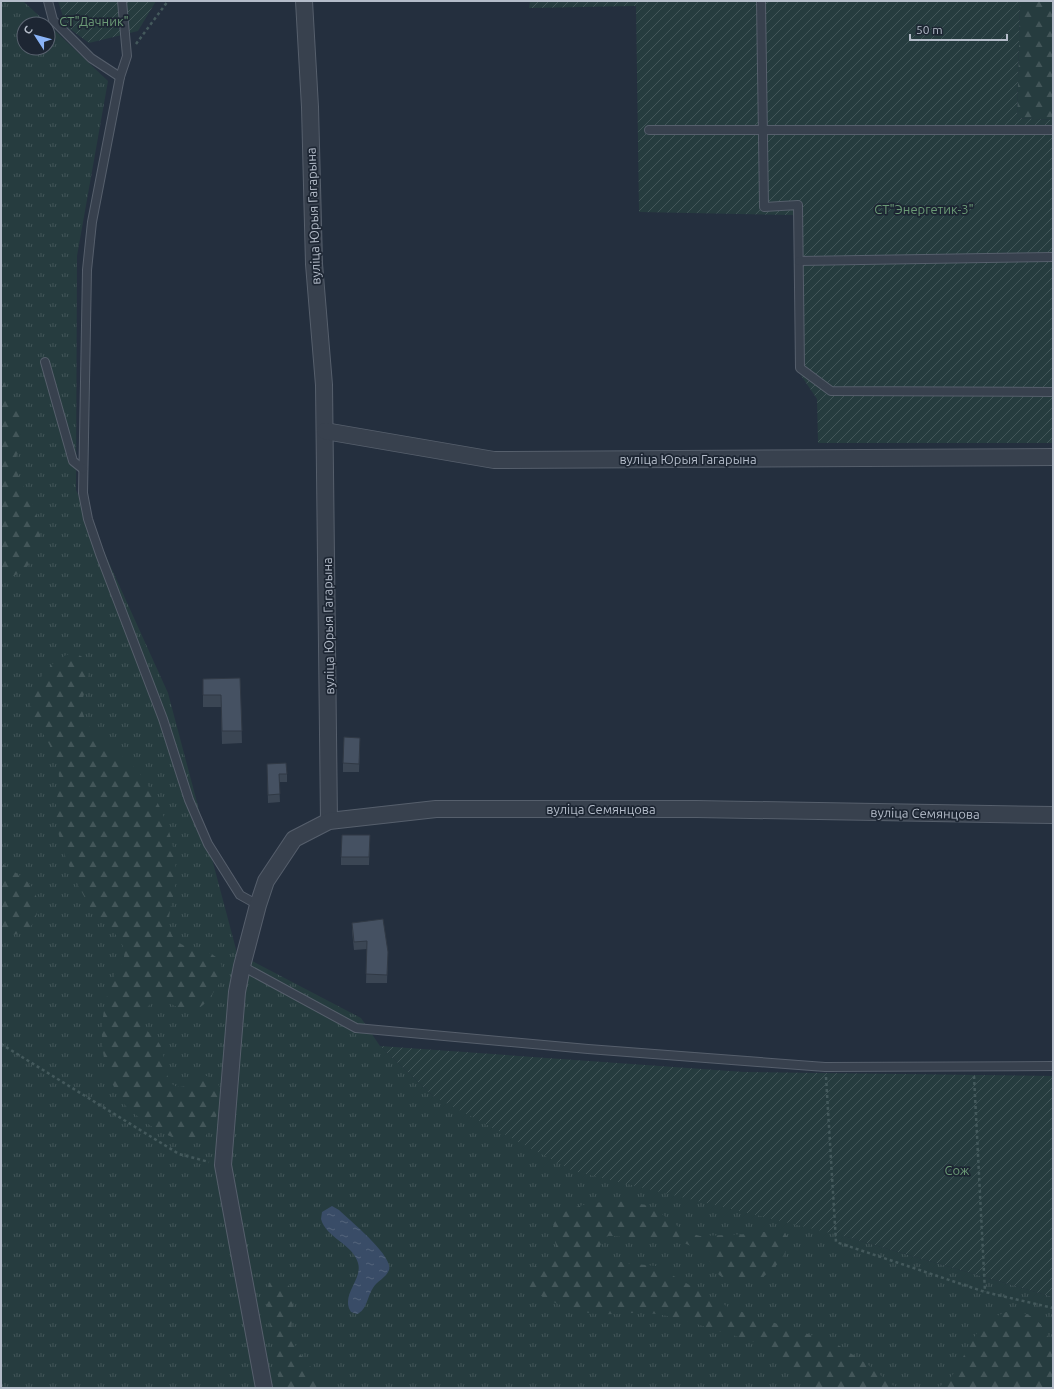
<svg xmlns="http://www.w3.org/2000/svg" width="1054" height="1389" font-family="Ubuntu,sans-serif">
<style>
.grass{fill:url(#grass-tufts)}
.forest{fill:url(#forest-firs)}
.garden{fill:url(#garden-furrows)}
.water{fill:url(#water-ripples)}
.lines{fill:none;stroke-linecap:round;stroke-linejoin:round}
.service-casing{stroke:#565f6c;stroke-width:10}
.minor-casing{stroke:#565f6c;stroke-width:18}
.path{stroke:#44595c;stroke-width:2.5;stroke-dasharray:3 3;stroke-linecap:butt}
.service{stroke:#38414e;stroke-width:8}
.minor{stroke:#38414e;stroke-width:16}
.wall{fill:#3b4654}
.building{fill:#455162;stroke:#303945}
.labels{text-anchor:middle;stroke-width:3.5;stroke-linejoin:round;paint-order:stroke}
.park-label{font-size:13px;fill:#6b9a76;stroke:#1d2633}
.street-label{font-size:13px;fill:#b4bcc9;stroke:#1d2633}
</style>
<defs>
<pattern id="grass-tufts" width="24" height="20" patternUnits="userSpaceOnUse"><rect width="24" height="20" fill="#263c3f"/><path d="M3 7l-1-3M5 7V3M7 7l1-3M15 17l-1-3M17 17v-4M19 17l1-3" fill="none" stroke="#435659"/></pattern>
<pattern id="forest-firs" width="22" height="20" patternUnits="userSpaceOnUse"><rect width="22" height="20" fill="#263c3f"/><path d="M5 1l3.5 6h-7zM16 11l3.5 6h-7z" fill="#435659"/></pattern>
<pattern id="garden-furrows" width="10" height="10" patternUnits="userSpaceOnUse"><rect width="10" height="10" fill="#263c3f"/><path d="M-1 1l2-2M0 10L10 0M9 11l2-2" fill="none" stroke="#435659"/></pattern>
<pattern id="water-ripples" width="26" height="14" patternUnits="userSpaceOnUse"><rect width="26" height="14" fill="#394c67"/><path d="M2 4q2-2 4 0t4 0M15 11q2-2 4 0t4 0" fill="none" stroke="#53647b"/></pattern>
</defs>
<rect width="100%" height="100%" fill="#242f3e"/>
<polygon class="grass" points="1,1 23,1 48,24 24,24 24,48 48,48 48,24 108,81 77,256 76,490 168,693 237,953 361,1018 380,1046 433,1096 847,1237 1053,1297 1053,1388 1,1388"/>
<g class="forest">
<polygon points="1020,1 1053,1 1053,120 1017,118"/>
<path d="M 1,373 C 5,390 21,405 23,423 C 24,439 14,454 16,467 C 18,476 23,485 27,492 C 40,518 47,539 30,563 C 23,572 12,579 1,578 Z"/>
<path d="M 74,653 C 103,662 80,690 82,710 C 84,719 91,730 97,736 C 109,748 124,756 135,768 C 160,797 177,841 176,879 C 175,897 163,921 173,937 C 185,955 223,945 222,971 C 222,981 216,989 211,996 C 183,1035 167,980 145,1010 C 135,1024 152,1034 159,1043 C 168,1055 161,1094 186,1086 C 192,1084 198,1078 204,1075 C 209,1077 215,1079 218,1084 C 226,1096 214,1132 201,1139 C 182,1150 141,1121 127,1107 C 122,1102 118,1094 114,1087 C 97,1056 99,1011 113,979 C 117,969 126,962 124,951 C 122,937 112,932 103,922 C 95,914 89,907 85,898 C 71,872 56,841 56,811 C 56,797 61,782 58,768 C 52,730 10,714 44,673 C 53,663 61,655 74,653 Z"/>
<path d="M 1,862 C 10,871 25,876 32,887 C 47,910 31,944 1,932 Z"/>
<path d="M 618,1201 L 647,1205 L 658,1211 L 680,1228 L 690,1233 L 700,1236 L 750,1234 L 777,1230 L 784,1232 L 789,1239 L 789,1246 L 780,1262 L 761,1279 L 744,1283 L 726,1280 L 719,1275 L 708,1259 L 698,1249 L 677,1240 L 667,1237 L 639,1239 L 614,1236 L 608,1236 L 603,1240 L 600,1246 L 601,1252 L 605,1257 L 625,1263 L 656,1266 L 730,1308 L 835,1343 L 867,1364 L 892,1385 L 899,1388 L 803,1388 C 796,1373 786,1361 772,1351 C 757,1341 738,1337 721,1332 C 697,1324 673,1315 647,1313 C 626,1312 604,1317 584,1312 C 571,1309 516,1293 527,1272 C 531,1264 546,1267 555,1257 C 559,1246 552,1238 553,1227 C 557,1204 600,1202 618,1201 Z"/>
<path d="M 278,1279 C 303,1286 289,1315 292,1334 C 296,1358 316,1368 327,1388 L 280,1388 L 266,1298 L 269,1283 Z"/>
<path d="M 1014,1310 C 1054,1319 1053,1350 1053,1388 L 936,1388 C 969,1376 961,1321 1014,1310 Z"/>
</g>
<g class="garden">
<polygon points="58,1 156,1 138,31 89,43 66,26"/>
<polygon points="530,1 1020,1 1017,118 1053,120 1053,443 818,443 817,399 798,371 794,215 639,212 636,6 529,8"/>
<polygon points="380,1046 744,1072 1053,1076 1053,1297 847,1237 573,1171 433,1096"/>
</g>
<path class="water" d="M 332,1206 L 339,1210 C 349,1220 394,1256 389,1270 C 386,1278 377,1281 373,1288 C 367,1297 367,1310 357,1314 L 351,1312 C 340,1295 363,1280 358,1263 C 353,1244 326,1238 321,1219 L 322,1212 Z"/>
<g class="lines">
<g class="service-casing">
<g id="service">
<polyline points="48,1 53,20 91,58 120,77"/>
<polyline points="122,1 127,56 120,77 92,222 87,270 83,493 88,519 100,554 163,719 189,800 208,844 240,895 258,905"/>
<polyline points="761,1 764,207 798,205 800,368 831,391 1053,392"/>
<polyline points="649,130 1053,130"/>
<polyline points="799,261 1053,257"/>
<polyline points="45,362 73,461 83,469"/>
<polyline points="242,966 356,1028 588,1049 825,1067 1053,1066"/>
</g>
</g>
<g class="minor-casing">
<g id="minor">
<polyline points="304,1 310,107 314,264 324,385 329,821"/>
<polyline points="325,431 494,460 1053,457"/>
<polyline points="264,1388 223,1165 237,992 242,966 258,905 266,881 294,839 329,821 436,809 697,809 1053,815"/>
</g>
</g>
<g class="path">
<polyline points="136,44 168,1"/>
<polyline points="1,1044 179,1154 209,1162"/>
<polyline points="974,1076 985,1292"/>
<polyline points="826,1077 836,1242 985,1292 1053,1308"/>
</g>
<use href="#service" class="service"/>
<use href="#minor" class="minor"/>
</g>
<g class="wall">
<polygon points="240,678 242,743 222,744 221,707 203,707 203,679"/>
<polygon points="360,746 359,772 343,772 343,763"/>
<polygon points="267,764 287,774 287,782 279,782 280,802 268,803"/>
<polygon points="370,835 369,865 341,865 341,857"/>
<polygon points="352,923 388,952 387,983 366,983 367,949 354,950 352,931"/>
</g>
<g class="building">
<polygon points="240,678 242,731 222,731 221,695 203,695 203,679"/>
<polygon points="344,737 360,738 359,764 343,763"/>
<polygon points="286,763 287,774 279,774 280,794 268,795 267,764"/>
<polygon points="342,835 370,835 369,857 341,857"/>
<polygon points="383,919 388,952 387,975 366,974 367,941 354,942 352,923"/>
</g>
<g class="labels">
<g class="park-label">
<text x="94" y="26">СТ"Дачник"</text>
<text x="924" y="214">СТ"Энергетик-3"</text>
<text x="957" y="1175">Сож</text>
</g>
<g class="street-label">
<text transform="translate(313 216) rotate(-92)" y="5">вуліца Юрыя Гагарына</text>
<text x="688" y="464">вуліца Юрыя Гагарына</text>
<text transform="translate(328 626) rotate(-91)" y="5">вуліца Юрыя Гагарына</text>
<text x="601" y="814">вуліца Семянцова</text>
<text transform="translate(925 813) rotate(1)" y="5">вуліца Семянцова</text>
</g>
</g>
<rect width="1054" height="1389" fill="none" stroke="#b4bcc9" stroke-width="4"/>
<g transform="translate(36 36) rotate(306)"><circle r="19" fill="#1d2633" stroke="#59626f"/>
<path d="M0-3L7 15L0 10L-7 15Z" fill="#8ab4f8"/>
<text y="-6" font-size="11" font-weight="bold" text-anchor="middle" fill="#b4bcc9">С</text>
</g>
<path d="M910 34v6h97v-6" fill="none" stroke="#b4bcc9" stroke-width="2"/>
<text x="916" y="34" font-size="12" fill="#b4bcc9" stroke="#1d2633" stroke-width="3" paint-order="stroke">50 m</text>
</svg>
